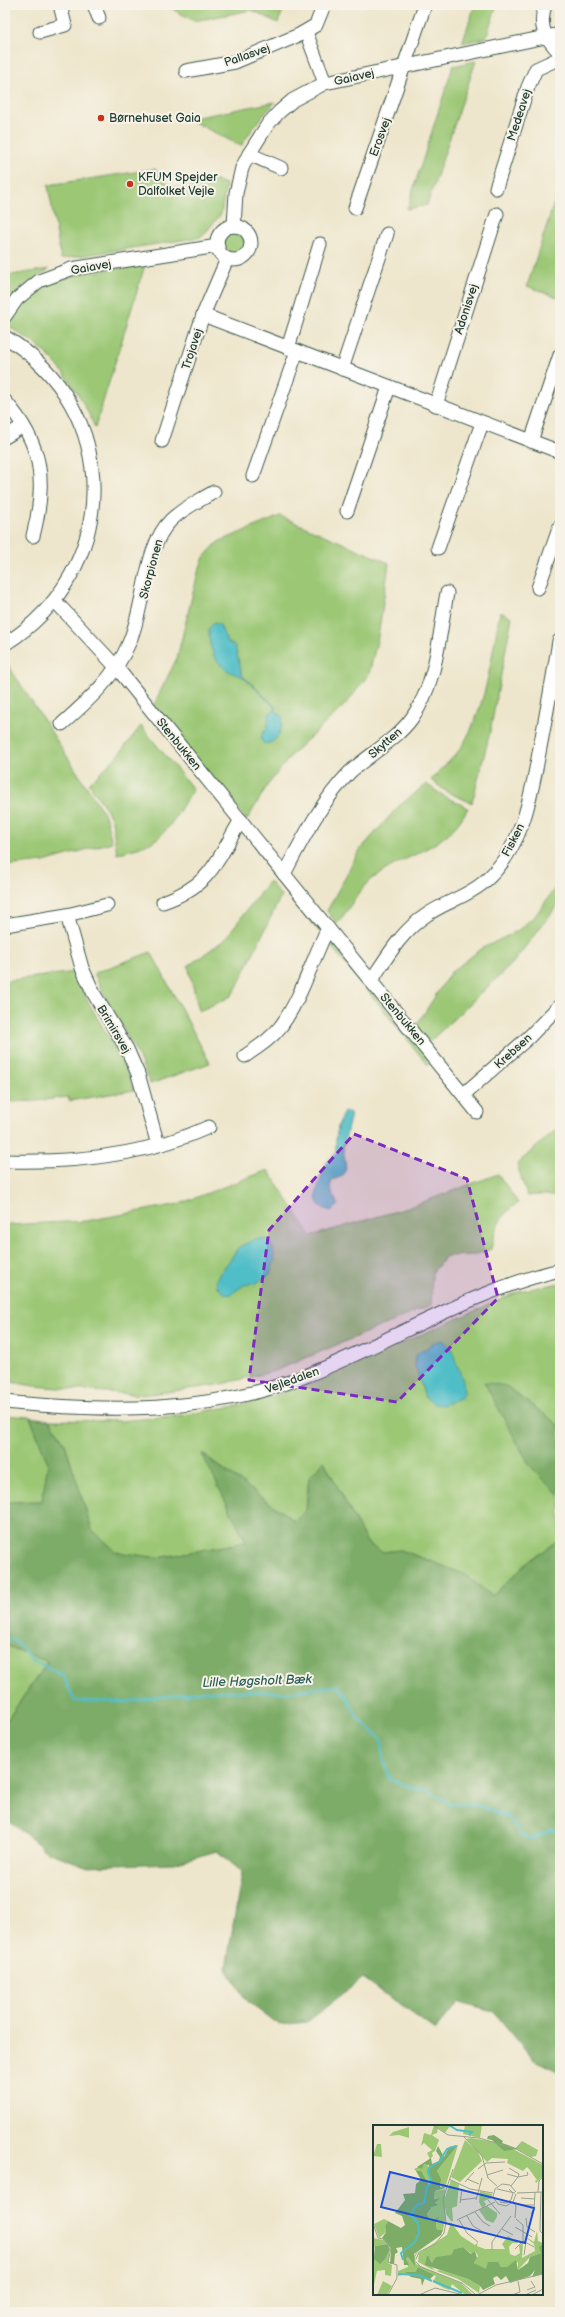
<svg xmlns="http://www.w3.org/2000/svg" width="565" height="2317" font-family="'Balsamiq Sans',sans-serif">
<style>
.green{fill:#9cc876;stroke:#5e8255}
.forest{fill:#7dac67;stroke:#4e744e}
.water{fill:#50bec7;stroke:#387e7e}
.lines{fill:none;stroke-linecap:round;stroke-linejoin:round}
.stream{stroke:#50bec7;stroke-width:2.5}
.minor-casing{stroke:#3e564b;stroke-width:15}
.minor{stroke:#fff;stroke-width:13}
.marked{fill:#7b2cbf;fill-opacity:0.2;stroke:#7b2cbf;stroke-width:3;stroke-dasharray:8 5;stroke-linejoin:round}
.poi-dot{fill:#c8321e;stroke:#f7f3e8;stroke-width:1.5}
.labels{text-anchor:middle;stroke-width:4;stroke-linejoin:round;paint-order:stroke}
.street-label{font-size:12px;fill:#1f3d34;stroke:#f7f3e8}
.poi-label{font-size:12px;fill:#1f3d34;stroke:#f7f3e8;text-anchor:start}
.water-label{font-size:13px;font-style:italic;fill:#2b5d59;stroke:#f7f3e8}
.inset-river{fill:none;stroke:#50bec7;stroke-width:2}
.inset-road{fill:none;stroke:#9ba28f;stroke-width:1}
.view{fill:#1d4ed8;fill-opacity:0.15;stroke:#1d4ed8;stroke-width:2}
.inset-edge{fill:none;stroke:#1f3d34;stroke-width:2}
</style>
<rect width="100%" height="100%" fill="#f7f3e8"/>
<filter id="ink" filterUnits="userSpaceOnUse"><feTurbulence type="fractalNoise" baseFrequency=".025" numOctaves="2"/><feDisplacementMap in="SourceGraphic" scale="8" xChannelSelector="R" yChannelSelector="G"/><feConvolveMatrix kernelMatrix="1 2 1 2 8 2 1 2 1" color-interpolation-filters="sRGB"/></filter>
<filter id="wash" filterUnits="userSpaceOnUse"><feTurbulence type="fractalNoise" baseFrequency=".012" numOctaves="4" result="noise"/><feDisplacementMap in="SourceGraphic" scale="16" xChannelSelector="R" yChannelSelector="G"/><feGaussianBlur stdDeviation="0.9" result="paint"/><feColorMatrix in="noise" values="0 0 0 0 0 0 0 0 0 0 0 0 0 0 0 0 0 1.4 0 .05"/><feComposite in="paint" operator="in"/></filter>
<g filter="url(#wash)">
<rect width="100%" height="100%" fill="#eee6cc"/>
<g class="green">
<polygon points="173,5 285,5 278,23 252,10 194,21 174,10"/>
<polygon points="475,5 497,5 486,38 462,43"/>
<polygon points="476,61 427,205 407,209 453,66"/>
<polygon points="275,102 255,125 241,146 188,119"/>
<path d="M 155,169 C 169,194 186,189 208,178 L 226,184 L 221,214 L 202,237 L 61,259 L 48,185 Z"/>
<polygon points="557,194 560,194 560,298 527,286"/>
<circle cx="234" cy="244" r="11"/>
<path d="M 145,265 L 95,428 C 82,397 65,370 40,348 C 31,339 15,333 8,324 C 30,272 99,272 145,265 Z"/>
<polygon points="49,269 20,290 5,308 5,276"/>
<polygon points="280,516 389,563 378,637 369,674 346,704 293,753 267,786 247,820 153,706 177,658 198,572 204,557 218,542"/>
<path d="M 500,612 L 512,617 L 490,732 L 472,803 L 447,792 L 431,780 C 439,771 449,762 457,753 C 486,714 491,659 500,612 Z"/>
<polygon points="8,665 105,815 112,842 44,862 5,866 5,666"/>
<path d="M 141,726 L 193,789 C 181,806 170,833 150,843 C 141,848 128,850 117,854 L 112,821 L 107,810 L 89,784 L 119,754 Z"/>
<path d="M 426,784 L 444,796 L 468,808 C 446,851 405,853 371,880 C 359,890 347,912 337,924 L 327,911 L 359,851 L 398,807 Z"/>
<polygon points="278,874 322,927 320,933 275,877"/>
<polygon points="269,881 281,896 237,987 231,996 224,1000 199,1011 188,966 224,940"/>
<polygon points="558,884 560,884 560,902 511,965 428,1043 416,1026 450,973 481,949 517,931 535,916"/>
<polygon points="330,937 363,979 360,982 326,940"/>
<path d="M 151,952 L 210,1063 L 150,1084 C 136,1045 111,1011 94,973 Z"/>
<path d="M 75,972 C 90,1014 120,1047 134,1090 L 69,1101 L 68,1097 L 36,1101 L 5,1102 L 5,981 Z"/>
<polygon points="366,982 432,1062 428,1065 363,985"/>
<path d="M 560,1126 L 560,1202 C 553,1192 537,1195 527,1196 L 517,1164 Z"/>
<path d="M 268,1170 L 311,1236 L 407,1208 L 498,1174 L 518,1203 C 500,1214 495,1229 491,1249 L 474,1255 L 446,1256 L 432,1273 L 431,1305 L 275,1371 L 218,1385 L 143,1395 L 34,1386 L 5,1381 L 5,1225 L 86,1221 L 179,1204 Z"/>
<polygon points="560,1283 560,1426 556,1425 530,1466 560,1496 560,1540 532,1559 492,1596 464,1574 401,1550 382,1552 367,1543 324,1462 309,1477 306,1510 295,1522 203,1454 247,1542 158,1558 117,1552 92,1530 65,1444 50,1420 121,1421 183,1415 246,1404 299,1388 520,1291"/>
<polygon points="5,1415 30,1417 48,1463 42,1501 5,1502"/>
<polygon points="5,1645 48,1661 5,1723"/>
</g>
<g class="forest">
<polygon points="484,1382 506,1386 560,1426 560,1496 530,1466"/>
<polygon points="30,1417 50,1420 65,1444 92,1530 117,1552 158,1558 246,1542 202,1454 295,1521 306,1510 309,1477 324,1461 367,1543 382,1552 401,1550 464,1574 492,1596 532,1559 560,1540 560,2072 534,2060 493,2011 459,2002 435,2030 363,1978 307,2022 279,2025 249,2003 226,1968 242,1872 217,1851 174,1863 85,1866 48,1852 5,1818 5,1723 48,1662 5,1645 5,1502 42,1501 48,1463"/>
</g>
<g class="water">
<path d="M 214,623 L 220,625 L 227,642 L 235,646 L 242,675 L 274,705 L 276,711 L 282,716 C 284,727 276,747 263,743 C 258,733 266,733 268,725 C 269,721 267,718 269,714 L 275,710 L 275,708 C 272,704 244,677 241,676 C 218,670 208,653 209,628 Z"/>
<path d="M 344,1112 L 349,1112 L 351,1114 L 343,1147 L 346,1168 L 343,1176 L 332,1180 L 330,1188 L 338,1205 L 331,1211 C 302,1204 324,1179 326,1163 L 336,1153 C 335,1139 337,1124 344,1112 Z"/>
<polygon points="255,1239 266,1239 272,1244 275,1259 270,1274 256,1283 244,1285 231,1294 226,1295 217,1286 216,1279 239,1247"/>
<polygon points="443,1340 451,1348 463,1381 464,1393 462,1397 443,1405 434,1404 425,1397 414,1363 416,1355 435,1342"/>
</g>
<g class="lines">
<polyline class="stream" points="5,1640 13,1639 32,1660 63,1675 75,1701 125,1702 205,1691 283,1692 338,1686 344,1692 359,1719 381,1739 385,1765 390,1779 412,1788 428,1790 449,1803 480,1806 509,1818 521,1835 532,1839 551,1830 560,1831"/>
</g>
</g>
<g filter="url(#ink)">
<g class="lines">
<g class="minor-casing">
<g id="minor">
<polyline points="94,5 99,18"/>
<path d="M 545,5 C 538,28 545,37 560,53"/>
<polyline points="40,32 65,25 60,5"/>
<polyline points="306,32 325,83"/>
<polyline points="186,71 235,62 299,35 316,25 324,5"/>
<polyline points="249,154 281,168"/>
<polyline points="496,188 528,87 536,69 560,58"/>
<polyline points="355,208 425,5"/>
<polyline points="234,226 236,193 242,168 249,154 268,124 279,112 293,100 325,83 560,34"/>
<circle cx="234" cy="243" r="17"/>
<polyline points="203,315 560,452"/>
<polyline points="5,316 17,299 39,281 71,269 218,246"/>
<path d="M 5,337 C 124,409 121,571 5,644"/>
<polyline points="288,348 320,244"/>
<polyline points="342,369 387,234"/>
<path d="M 5,401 C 43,444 47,482 33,536"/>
<polyline points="436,405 497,214"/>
<polyline points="5,437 23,426"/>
<polyline points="162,441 203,315 227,259"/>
<polyline points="531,441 560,355"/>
<polyline points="253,476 297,351"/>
<polyline points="347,511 389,387"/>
<polyline points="438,548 482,423"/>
<polyline points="538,588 560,526"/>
<polyline points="55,601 117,668 477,1112"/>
<path d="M 62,724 C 89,700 115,677 129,643 C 145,607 144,546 171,520 C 183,508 199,501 214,492"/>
<path d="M 284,874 C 303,838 321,802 350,772 C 370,754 396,740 412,718 C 437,683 439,635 447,593"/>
<path d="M 163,902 C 213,884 216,861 241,820"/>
<polyline points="67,915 82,968 94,994 127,1049 138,1074 158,1145"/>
<polyline points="5,925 67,915 107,905"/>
<path d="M 371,981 C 387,957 401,932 425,916 C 443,903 466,897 483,883 C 526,847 532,788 542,737 C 548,705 554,673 559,641"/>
<path d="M 245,1056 C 258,1047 271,1039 281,1026 C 302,997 312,960 328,928"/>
<polyline points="464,1094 529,1037 560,1005"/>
<path d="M 5,1161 C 73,1163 147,1155 209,1127"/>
<path d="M 5,1402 C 106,1412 208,1414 303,1377 C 389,1343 470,1291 560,1270"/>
</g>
</g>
<use href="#minor" class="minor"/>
</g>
</g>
<path class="marked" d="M 354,1134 L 467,1179 L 498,1298 L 397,1402 L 249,1380 L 269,1230 Z"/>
<g class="poi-dot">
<circle cx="101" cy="118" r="4"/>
<circle cx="130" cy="184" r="4"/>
</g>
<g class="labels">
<g class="street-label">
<text transform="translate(247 55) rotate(-19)" y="4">Pallasvej</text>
<text transform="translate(354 77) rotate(-13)" y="4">Gaiavej</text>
<text transform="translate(519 115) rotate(-72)" y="4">Medeavej</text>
<text transform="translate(380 137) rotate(-70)" y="4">Erosvej</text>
<text transform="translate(91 267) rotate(-10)" y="4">Gaiavej</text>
<text transform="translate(466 309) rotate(-72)" y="4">Adonisvej</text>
<text transform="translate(192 349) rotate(-72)" y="4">Trojavej</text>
<text transform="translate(151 569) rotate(-75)" y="4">Skorpionen</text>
<text transform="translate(385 743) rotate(-41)" y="4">Skytten</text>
<text transform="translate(179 744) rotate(51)" y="4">Stenbukken</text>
<text transform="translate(513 840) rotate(-63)" y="4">Fisken</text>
<text transform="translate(403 1019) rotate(50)" y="4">Stenbukken</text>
<text transform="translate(114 1029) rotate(59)" y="4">Brimirsvej</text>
<text transform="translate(513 1051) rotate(-42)" y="4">Krebsen</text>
<text transform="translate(292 1380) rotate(-20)" y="4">Vejledalen</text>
</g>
<g class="poi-label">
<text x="109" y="122">Børnehuset Gaia</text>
<text x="138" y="181">KFUM Spejder<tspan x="138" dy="14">Dalfolket Vejle</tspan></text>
</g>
<g class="water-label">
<text transform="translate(257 1680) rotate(-2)" y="5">Lille Høgsholt Bæk</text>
</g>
</g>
<g transform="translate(373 2125)">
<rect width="170" height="170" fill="#eee6cc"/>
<path d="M 61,0 L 77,0 L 80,3 L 77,1 L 72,8 L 65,3 L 64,8 L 59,10 L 66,15 L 62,26 L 59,28 L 60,31 L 57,34 L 54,28 L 59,25 L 51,18 L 48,21 L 51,8 L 58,10 ZM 109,0 L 107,13 L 90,9 L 92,1 ZM 36,2 L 36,13 L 26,10 L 16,11 L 20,7 ZM 98,13 L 122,17 L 133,24 L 138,23 L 170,40 L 170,51 L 163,58 L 162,56 L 164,55 L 156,44 L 154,42 L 150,46 L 134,38 L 135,34 L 119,33 L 114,37 L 93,14 ZM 92,15 L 105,27 L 109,36 L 87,57 L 78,52 ZM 149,16 L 165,25 L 163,31 L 158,32 L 144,24 ZM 4,19 L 8,19 L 9,32 L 0,31 ZM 85,20 L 72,63 L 69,63 L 64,46 ZM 54,38 L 59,57 L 57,60 L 41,44 ZM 78,55 L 86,59 L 84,81 L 79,83 L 80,96 L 78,96 L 73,89 L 71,75 ZM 72,64 L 72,95 L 70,105 L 64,105 L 63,96 L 67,93 L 57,96 L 54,89 L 66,73 L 61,74 L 62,66 ZM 107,66 L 119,69 L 119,73 L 111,76 L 113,80 L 109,83 L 106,77 ZM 114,81 L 124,88 L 124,92 L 120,98 L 113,95 L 106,85 ZM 11,94 L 15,96 L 12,101 L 13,107 L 6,113 L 1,99 ZM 78,97 L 88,111 L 102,120 L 105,117 L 104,121 L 112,124 L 132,124 L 129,119 L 135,111 L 146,118 L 139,118 L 136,122 L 137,129 L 142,131 L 147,128 L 146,121 L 150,117 L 149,133 L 162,126 L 161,119 L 151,111 L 161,117 L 164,106 L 165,116 L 170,118 L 168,128 L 157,132 L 145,145 L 145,137 L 134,142 L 128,142 L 125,138 L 122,139 L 115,142 L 116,150 L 101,138 L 105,131 L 102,126 L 99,129 L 90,122 L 81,124 L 78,130 L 59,138 L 56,132 L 62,132 L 54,131 L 57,141 L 63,146 L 67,145 L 95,154 L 107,161 L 106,168 L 85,154 L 58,144 L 45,137 L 46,128 L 74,110 ZM 0,113 L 11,115 L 14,119 L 2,121 L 0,126 ZM 17,124 L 15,138 L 19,140 L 18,151 L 12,150 L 12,145 L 4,146 L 0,164 L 1,134 L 9,134 ZM 46,125 L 42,132 L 43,139 L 88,158 L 99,169 L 91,169 L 79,159 L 77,165 L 71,163 L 60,157 L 63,151 L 50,147 L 45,142 L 42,147 L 25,151 L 25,146 L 35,142 L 33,134 L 35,132 L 41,141 L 40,132 ZM 10,156 L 19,161 L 14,170 L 4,170 Z" fill="#9cc876"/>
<path d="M 121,10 L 130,16 L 129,18 L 143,23 L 149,16 L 144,24 L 131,26 L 119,15 L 114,14 L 115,11 ZM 85,20 L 64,46 L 68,54 L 67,62 L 72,63 L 62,66 L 61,74 L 67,73 L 62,78 L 65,80 L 59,82 L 54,89 L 57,96 L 67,92 L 63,97 L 64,105 L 70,105 L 68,110 L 41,129 L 42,142 L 35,132 L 33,134 L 36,140 L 31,140 L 29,122 L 23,123 L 25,127 L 22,129 L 21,139 L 17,139 L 18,124 L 9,113 L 13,107 L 12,101 L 15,96 L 28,103 L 32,100 L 29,91 L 22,88 L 32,75 L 30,69 L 42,68 L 43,59 L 48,55 L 43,46 L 48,46 L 56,60 L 59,57 L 54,47 L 56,40 L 51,39 L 49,44 L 44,42 L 58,33 L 59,39 L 66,36 L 67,32 L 63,26 L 65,21 L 71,32 L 76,22 ZM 14,119 L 17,124 L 12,134 L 7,139 L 1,134 L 0,141 L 2,121 ZM 170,119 L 170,149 L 159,152 L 162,145 L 157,151 L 137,158 L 133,151 L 128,155 L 124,151 L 120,153 L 122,159 L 110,165 L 107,161 L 95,154 L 52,140 L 54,131 L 62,132 L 56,132 L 59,138 L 63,132 L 78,130 L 81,124 L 90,122 L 98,129 L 102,126 L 104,133 L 101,138 L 113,144 L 115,137 L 125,137 L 128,142 L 134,142 L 143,135 L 145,145 L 155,138 L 157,132 L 168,128 L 166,122 ZM 45,142 L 61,150 L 56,155 L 52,153 L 49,161 L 48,154 L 38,152 L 32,147 L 42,147 Z" fill="#7dac67"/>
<path class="inset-river" d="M 76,0 L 84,5 L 99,7 L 96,10M 30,135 L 28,128 L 42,117 L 46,108 L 45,98 L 37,90 L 44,80 L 51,78 L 54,62 L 59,58 L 55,46 L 57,42 L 66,37 L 74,24 L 83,21M 25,149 L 46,150 L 59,156M 60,156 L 89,168"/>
<path class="inset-road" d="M 60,0 L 75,10 L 106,13 L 143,24 L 170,39M 90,11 L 109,31 L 115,53 L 124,61M 105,44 L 113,38 L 132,37M 134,49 L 145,52 L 146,49 L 136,43M 114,50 L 130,45M 76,54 L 97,64 L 120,68M 94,54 L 106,59M 92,57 L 101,47M 138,61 L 145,52 L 155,50 L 154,47M 124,64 L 142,68M 143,67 L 137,60 L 129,59 L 122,64 L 120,72 L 125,79 L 133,81 L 140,77 L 143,69M 165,67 L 166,56 L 170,52M 168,67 L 167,106 L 170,109M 144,68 L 170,67M 148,73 L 162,74M 87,75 L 103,73M 103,75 L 109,53M 115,75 L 127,89M 127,77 L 133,78 L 138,75 L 140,68 L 136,64M 140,77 L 143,81 L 142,93M 87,78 L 89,64M 147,80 L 161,80M 102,87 L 110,97 L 117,101M 158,89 L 161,85 L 162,67M 94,91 L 100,101 L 112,108M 153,93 L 154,102 L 162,107M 143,94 L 150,100 L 150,117M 84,95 L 122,77M 86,95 L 94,108 L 105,117M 0,98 L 5,113 L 11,114 L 18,123 L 15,137 L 24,140 L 24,153 L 15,170M 142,102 L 159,112M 129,104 L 140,110M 142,124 L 150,116 L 161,122M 119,125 L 119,117 L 138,91M 151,130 L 153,117M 43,134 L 46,127 L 62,119 L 71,108 L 73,97 L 70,74 L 80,44M 43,137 L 48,142 L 89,158 L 102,169M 154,165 L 162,162 L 158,156M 46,170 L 62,163 L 91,170M 104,170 L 123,160 L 170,149M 139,170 L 147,167 L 145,156M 152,170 L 163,165M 159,170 L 170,164"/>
<path class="view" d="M 17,47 L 161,83 L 152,118 L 8,82 Z"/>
<rect width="170" height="170" class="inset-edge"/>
</g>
<rect width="565" height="2317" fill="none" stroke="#f7f3e8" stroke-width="20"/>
</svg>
